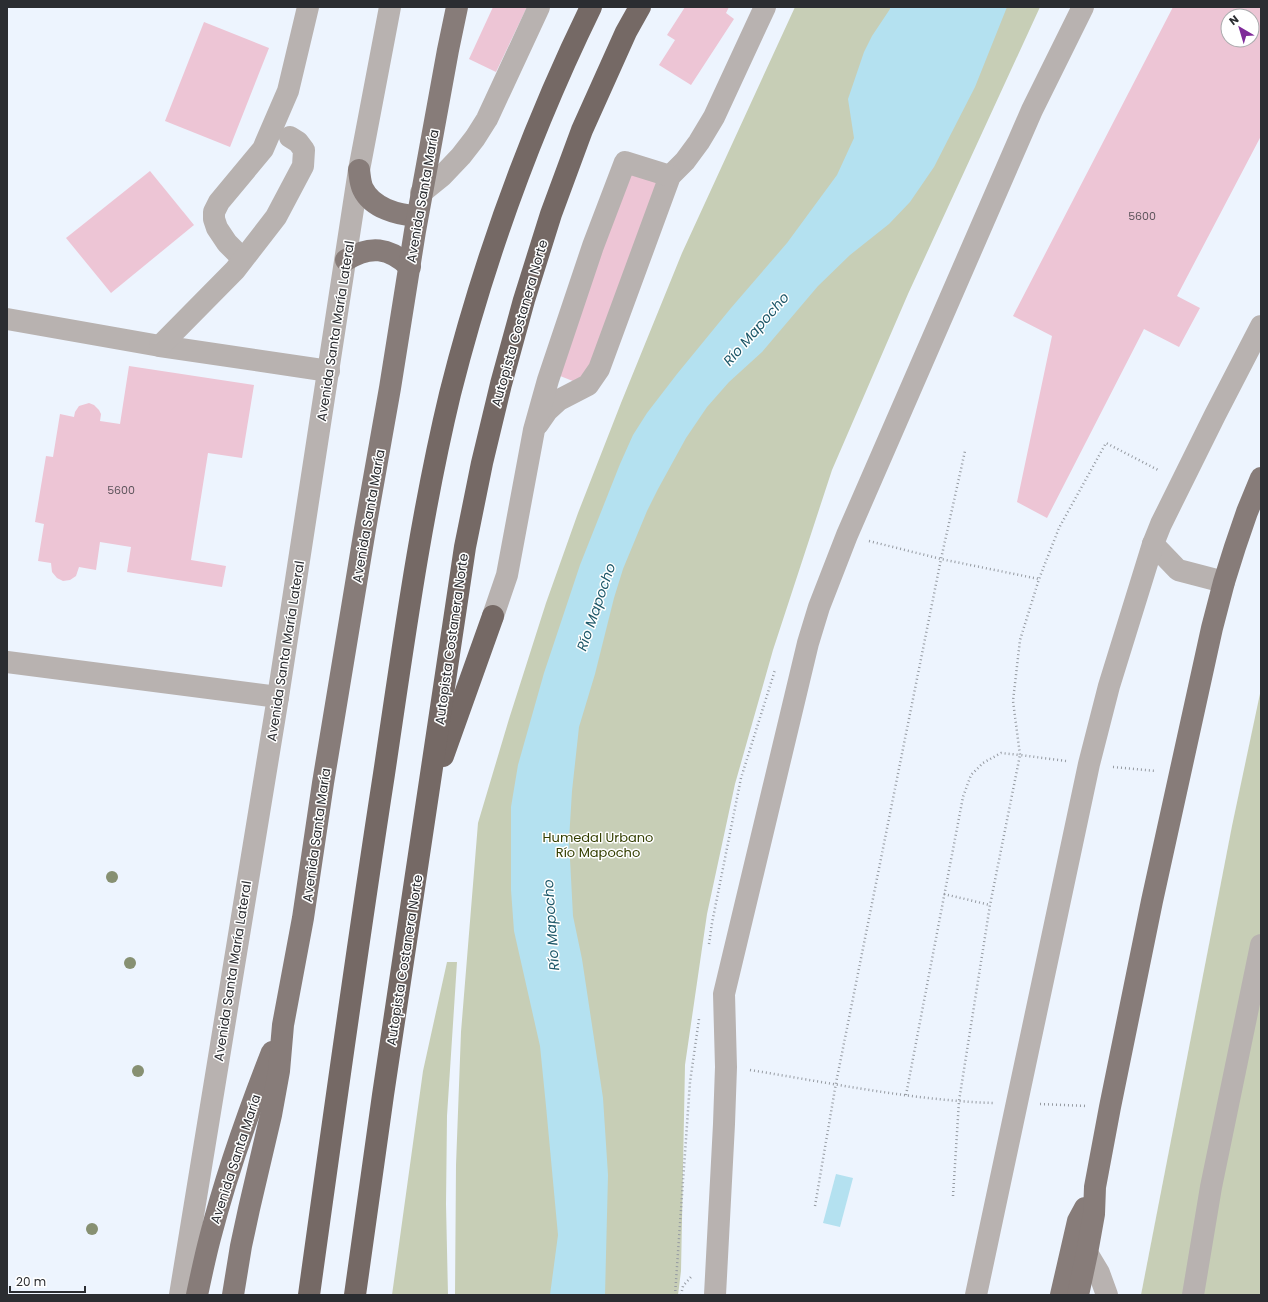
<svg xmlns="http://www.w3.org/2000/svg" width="1268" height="1302" font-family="Poppins,sans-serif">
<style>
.green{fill:#c7ceb6}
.water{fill:#b4e1f0}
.building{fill:#edc5d5;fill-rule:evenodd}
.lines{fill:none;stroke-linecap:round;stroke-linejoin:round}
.path{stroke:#959aa1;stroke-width:2.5;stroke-dasharray:1 3;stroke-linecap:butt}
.minor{stroke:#b8b2b0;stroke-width:22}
.major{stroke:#877c79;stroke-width:22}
.highway{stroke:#756965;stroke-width:22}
.tree{fill:#879072}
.labels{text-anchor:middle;stroke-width:3;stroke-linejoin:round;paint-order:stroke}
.number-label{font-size:11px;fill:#5c535a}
.street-label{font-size:13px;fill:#2b2d31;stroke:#fff}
.park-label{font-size:13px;fill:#333e00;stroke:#fff}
.water-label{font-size:14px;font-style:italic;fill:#1e5869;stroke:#fff}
</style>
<rect width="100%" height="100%" fill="#edf4fe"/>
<g class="green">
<polygon points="795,7 1040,7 908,294 832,470 773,650 735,784 707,914 685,1065 681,1271 678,1295 455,1295 456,1165 461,1032 478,823 509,719 546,603 578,513 621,403 682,253"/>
<polygon points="1261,689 1261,1295 1141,1295 1232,826"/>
<polygon points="447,962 457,962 447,1116 446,1204 448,1295 392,1295 423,1071"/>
</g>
<g class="water">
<polygon points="890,7 1007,7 975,87 934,167 910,202 889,224 850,255 818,286 762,352 729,382 707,407 686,438 658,489 647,511 623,569 614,598 595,674 579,727 572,791 569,840 573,916 582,959 603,1098 608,1175 605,1295 550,1295 558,1235 546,1106 540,1046 514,931 511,890 511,807 518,765 544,673 580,565 620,464 633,435 647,413 677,374 731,308 787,243 837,175 854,138 848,99 864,52 872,36 890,9"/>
<polygon points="836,1174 853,1178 840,1227 823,1223"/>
</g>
<g class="building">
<polygon points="493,7 527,7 496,72 469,59"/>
<polygon points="685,7 729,7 726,13 734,19 691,85 659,65 675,40 667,35"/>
<path d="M 1173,7 L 1261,7 L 1261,136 L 1177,296 L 1200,308 L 1179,347 L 1144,329 L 1047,518 L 1017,502 L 1052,336 L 1013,316 ZM 1228,16 L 1252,16 L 1252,40 L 1228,40 Z"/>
<polygon points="204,22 269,48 230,147 165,121"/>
<polygon points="633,167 661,178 583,385 555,374"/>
<polygon points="150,171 194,225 111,293 66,238"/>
<polygon points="129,366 254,385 242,458 208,453 191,560 226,566 222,587 127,572 131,547 100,542 96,570 79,567 76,576 70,580 63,581 57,578 52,572 51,563 38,561 44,524 35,522 46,456 53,457 60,414 74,417 75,412 79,406 89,403 94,405 99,410 101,414 100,421 120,424"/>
</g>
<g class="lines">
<g class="path">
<polyline points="869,541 941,559 1039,579"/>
<polyline points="1113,767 1156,771"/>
<polyline points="944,894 990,905"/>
<polyline points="709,944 712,923 741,778 775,670"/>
<path d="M 750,1070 C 831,1083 911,1100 993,1103"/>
<polyline points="906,1095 963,797 971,775 983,763 1001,753 1020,755 1013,701 1020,640 1039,579 1059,528 1106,443 1160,471"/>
<polyline points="1040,1104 1087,1106"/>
<polyline points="953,1196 959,1101 990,905 1020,755 1066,761"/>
<polyline points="815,1206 836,1083 941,559 965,451"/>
<polyline points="675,1295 690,1082 699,1019"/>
<polyline points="681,1295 683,1286 691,1277"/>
</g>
<g class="minor">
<polyline points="421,193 442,176 461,156 475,138 487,119 539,7"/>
<polyline points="243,259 227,243 217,228 214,219 214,212 219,202 263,149 288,91 308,7"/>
<polyline points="7,319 160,346 329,371"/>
<polyline points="160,346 235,270 276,217 303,166 304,150 298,142 290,137"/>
<polyline points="538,424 547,411 559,400 588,385 599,369 670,176 685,161 699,142 714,117 765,7"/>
<polyline points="1153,544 1178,570 1224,582"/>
<polyline points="493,616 507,575 534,430 548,380 593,246 625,162 670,176"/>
<polyline points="7,662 278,697"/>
<polyline points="1087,1253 1099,1273 1107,1295"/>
<polyline points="180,1295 278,697 359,170 390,7"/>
<polyline points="715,1295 724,1124 726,1067 724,994 808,643 819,607 847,535 1032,110 1083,7"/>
<polyline points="976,1295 1089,764 1109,686 1153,544 1161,524 1215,415 1261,326"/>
<polyline points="1193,1295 1211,1187 1261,945"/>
</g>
<g class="major">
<path d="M 359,170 C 360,176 360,183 363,189 C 372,208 398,215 417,216"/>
<path d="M 346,260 C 370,245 389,247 410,267"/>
<path d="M 197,1295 C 201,1276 205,1257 210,1238 C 226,1175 248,1113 272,1052"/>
<polyline points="233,1295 241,1246 249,1209 271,1115 279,1071 283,1025 303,918 323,783 365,529 390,388 415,231 448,50 457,7"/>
<polyline points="1061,1295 1078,1221 1085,1208"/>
<polyline points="1078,1295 1087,1253 1094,1214 1095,1187 1110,1107 1152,901 1212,628 1224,582 1235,547 1247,512 1261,478"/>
</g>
<g class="highway">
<polyline points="443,756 493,616"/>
<path d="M 309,1295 C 333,1121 357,948 384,774 C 403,647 420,519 450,394 C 484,259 530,132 591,7"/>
<polyline points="355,1295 383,1095 465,547 482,463 501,384 524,300 551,214 582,130 626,32 640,7"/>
</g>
</g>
<g class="tree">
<circle cx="112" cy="877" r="6"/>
<circle cx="130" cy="963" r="6"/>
<circle cx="138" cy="1071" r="6"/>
<circle cx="92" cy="1229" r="6"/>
</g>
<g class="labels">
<g class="number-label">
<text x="1142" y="220">5600</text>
<text x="121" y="494">5600</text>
</g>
<g class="street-label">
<text transform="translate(422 196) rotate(-80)" y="5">Avenida Santa María</text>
<text transform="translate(519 323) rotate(-74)" y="5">Autopista Costanera Norte</text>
<text transform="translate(335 331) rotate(-81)" y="5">Avenida Santa María Lateral</text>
<text transform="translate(368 516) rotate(-80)" y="5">Avenida Santa María</text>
<text transform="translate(451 639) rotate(-82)" y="5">Autopista Costanera Norte</text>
<text transform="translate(285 651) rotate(-81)" y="5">Avenida Santa María Lateral</text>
<text transform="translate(316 835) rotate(-82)" y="5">Avenida Santa María</text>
<text transform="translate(404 960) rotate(-81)" y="5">Autopista Costanera Norte</text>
<text transform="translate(232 971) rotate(-81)" y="5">Avenida Santa María Lateral</text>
<text transform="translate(235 1159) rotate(-72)" y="5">Avenida Santa María</text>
</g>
<g class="park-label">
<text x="598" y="842">Humedal Urbano<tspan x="598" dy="15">Río Mapocho</tspan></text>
</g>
<g class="water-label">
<text transform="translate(756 329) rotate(-49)" y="5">Río Mapocho</text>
<text transform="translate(596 607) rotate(-71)" y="5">Río Mapocho</text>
<text transform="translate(551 925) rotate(-94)" y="5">Río Mapocho</text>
</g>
</g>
<rect width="1268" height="1302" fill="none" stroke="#2b2d31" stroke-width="16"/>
<g transform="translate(1240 28) rotate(322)"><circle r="19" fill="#ffffff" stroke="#aaabad"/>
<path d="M0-3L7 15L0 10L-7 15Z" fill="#7f2a99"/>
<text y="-6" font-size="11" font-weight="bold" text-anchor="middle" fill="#2b2d31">N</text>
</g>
<path d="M10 1286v6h75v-6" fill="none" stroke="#2b2d31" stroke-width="2"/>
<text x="16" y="1286" font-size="12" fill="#2b2d31" stroke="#ffffff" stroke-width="3" paint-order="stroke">20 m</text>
</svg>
